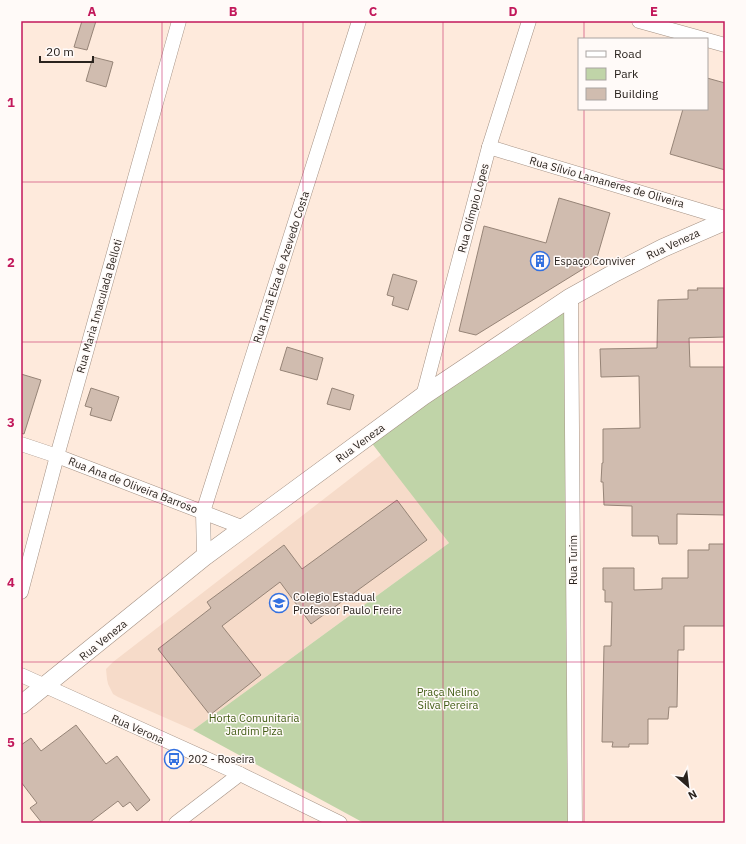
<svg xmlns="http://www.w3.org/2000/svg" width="746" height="844" font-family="'IBM Plex Sans',sans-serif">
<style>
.built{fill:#f6dbc9}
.green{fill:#c0d4a8}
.building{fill:#d0bcaf;stroke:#968477}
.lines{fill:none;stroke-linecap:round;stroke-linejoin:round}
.minor-casing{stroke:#a59285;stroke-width:15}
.tertiary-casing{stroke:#a59285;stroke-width:19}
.minor{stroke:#fff;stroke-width:14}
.tertiary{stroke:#fff;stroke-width:18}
.grid{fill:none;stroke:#c2185b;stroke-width:1;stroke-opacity:0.55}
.labels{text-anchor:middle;stroke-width:3;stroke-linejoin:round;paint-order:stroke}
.street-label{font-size:11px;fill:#2a231e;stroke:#fffaf8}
.poi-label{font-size:11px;fill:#2a231e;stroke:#fffaf8;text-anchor:start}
.park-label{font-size:11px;fill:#405b13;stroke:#fffaf8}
.neatline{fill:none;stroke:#c2185b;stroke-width:1.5}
.grid-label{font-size:13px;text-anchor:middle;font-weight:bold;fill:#c2185b}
</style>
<rect width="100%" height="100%" fill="#feeadc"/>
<polygon class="built" points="382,454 449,543 193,730 118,697 113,694 108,684 107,679 106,669 113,662"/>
<polygon class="green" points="571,297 575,823 364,823 193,730 449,543 367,437"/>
<g class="building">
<polygon points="82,21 96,21 87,50 74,47"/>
<polygon points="93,57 113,62 106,87 86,81"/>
<polygon points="707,78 725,83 725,170 670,154 683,109 707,109"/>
<polygon points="559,198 610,213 596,261 476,335 459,331 484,226 546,243"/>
<polygon points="393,274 417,281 408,310 392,305 394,297 387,295"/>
<polygon points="697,288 724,288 725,337 689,338 690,367 725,367 725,515 677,514 677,544 659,544 658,536 632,536 632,506 604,505 603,482 601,482 602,463 603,463 603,429 640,428 639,376 601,377 600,349 657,348 658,300 688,299 688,290 698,290"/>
<polygon points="287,347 323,358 317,380 280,370"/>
<polygon points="21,374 41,380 24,434 21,433"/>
<polygon points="91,388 119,397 111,421 90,415 92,408 85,406"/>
<polygon points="332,388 354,395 350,410 327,404"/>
<polygon points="397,500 427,540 311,624 280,582 222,626 261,675 210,715 158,649 211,608 207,602 284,545 302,569"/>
<polygon points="709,544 725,544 725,626 684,626 684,650 678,650 677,707 669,707 668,719 648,719 648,744 629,744 629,747 612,747 613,742 602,742 604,646 611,646 612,602 605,602 605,590 603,590 603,568 634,568 634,590 662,589 662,578 688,578 688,550 709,550"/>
<polygon points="76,725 106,764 117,756 150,800 137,811 130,802 123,807 118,801 89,823 42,823 30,808 37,803 21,782 21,745 31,738 41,751"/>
</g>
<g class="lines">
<g class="minor-casing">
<g id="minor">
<polyline points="639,21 704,39"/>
<polyline points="707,40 725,45"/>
<polyline points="489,147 725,218"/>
<polyline points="571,297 575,823"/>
<polyline points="423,396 489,147 529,21"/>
<polyline points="21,444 57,456 244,528"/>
<polyline points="204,557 203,512 359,21"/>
<polyline points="21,592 57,456 179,21"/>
<polyline points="21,675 240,774 340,823"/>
<polyline points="176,823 240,774"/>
</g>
</g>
<g class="tertiary-casing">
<polyline id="tertiary" points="21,705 204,557 423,396 571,297 616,272 663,248 725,221"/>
</g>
<use href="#minor" class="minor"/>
<use href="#tertiary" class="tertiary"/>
</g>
<path class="grid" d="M 162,21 L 162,823M 303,21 L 303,823M 443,21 L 443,823M 584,21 L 584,39M 584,109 L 584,823M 21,182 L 725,182M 21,342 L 725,342M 21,502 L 725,502M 21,662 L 725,662"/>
<defs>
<g id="building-ring" transform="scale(1)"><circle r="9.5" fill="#fffaf8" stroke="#3471e0" stroke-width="1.5"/><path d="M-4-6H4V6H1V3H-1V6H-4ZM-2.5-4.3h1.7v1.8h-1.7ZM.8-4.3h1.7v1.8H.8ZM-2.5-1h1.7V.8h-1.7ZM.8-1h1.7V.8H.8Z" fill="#3471e0"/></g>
<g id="school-ring" transform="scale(1)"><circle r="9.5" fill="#fffaf8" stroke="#3471e0" stroke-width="1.5"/><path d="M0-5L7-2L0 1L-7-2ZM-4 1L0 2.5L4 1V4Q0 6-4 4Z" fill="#3471e0"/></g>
<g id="bus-ring" transform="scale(1)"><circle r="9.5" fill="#fffaf8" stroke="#3471e0" stroke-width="1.5"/><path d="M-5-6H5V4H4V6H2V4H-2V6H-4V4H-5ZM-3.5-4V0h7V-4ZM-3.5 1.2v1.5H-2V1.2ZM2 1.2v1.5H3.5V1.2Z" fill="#3471e0"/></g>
</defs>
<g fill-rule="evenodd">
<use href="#building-ring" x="540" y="261"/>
<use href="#school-ring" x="279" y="603"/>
<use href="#bus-ring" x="174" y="759"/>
</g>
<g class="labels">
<g class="street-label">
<text transform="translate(607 182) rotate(16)" y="4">Rua Sílvio Lamaneres de Oliveira</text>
<text transform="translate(473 208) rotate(-75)" y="4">Rua Olímpio Lopes</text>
<text transform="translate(673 244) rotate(-25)" y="4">Rua Veneza</text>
<text transform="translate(281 267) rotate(-72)" y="4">Rua Irmã Elza de Azevedo Costa</text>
<text transform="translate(99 306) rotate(-74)" y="4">Rua Maria Imaculada Belloti</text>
<text transform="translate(360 443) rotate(-36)" y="4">Rua Veneza</text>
<text transform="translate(133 485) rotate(21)" y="4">Rua Ana de Oliveira Barroso</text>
<text transform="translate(573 560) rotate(-90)" y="4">Rua Turim</text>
<text transform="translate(103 640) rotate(-39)" y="4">Rua Veneza</text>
<text transform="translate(138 729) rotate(24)" y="4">Rua Verona</text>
</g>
<g class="poi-label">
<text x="554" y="265">Espaço Conviver</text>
<text x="293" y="601">Colegio Estadual<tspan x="293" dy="13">Professor Paulo Freire</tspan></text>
<text x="188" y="763">202 - Roseira</text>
</g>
<g class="park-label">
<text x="448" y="696">Praça Nelino<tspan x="448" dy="13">Silva Pereira</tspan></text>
<text x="254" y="722">Horta Comunitaria<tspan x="254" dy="13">Jardim Piza</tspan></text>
</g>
</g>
<rect width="746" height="844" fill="none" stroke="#fffaf8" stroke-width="44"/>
<rect x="578" y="38" width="130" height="72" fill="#fffaf8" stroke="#aaa4a1"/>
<rect x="586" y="51" width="20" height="6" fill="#ffffff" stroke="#aaa4a1"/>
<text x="614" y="58" font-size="12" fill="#2a231e">Road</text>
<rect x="586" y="68" width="20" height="12" fill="#c0d4a8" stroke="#aaa4a1"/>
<text x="614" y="78" font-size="12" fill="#2a231e">Park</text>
<rect x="586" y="88" width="20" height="12" fill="#d0bcaf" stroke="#aaa4a1"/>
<text x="614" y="98" font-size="12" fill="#2a231e">Building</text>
<g transform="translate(688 786) rotate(152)" stroke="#fffaf8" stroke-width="3" paint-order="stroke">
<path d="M0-3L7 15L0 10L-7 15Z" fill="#2a231e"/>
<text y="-6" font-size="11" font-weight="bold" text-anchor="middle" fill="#2a231e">N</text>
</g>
<path d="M40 56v6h53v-6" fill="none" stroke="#2a231e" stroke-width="2"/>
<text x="46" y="56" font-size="12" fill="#2a231e" stroke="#fffaf8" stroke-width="3" paint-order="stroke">20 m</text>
<rect x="22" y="22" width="702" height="800" class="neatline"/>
<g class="grid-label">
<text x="92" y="16">A</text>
<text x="233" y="16">B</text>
<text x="373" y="16">C</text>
<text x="513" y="16">D</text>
<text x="654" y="16">E</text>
<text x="11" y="107">1</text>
<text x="11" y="267">2</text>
<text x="11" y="427">3</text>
<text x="11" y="587">4</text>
<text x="11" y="747">5</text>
</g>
</svg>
